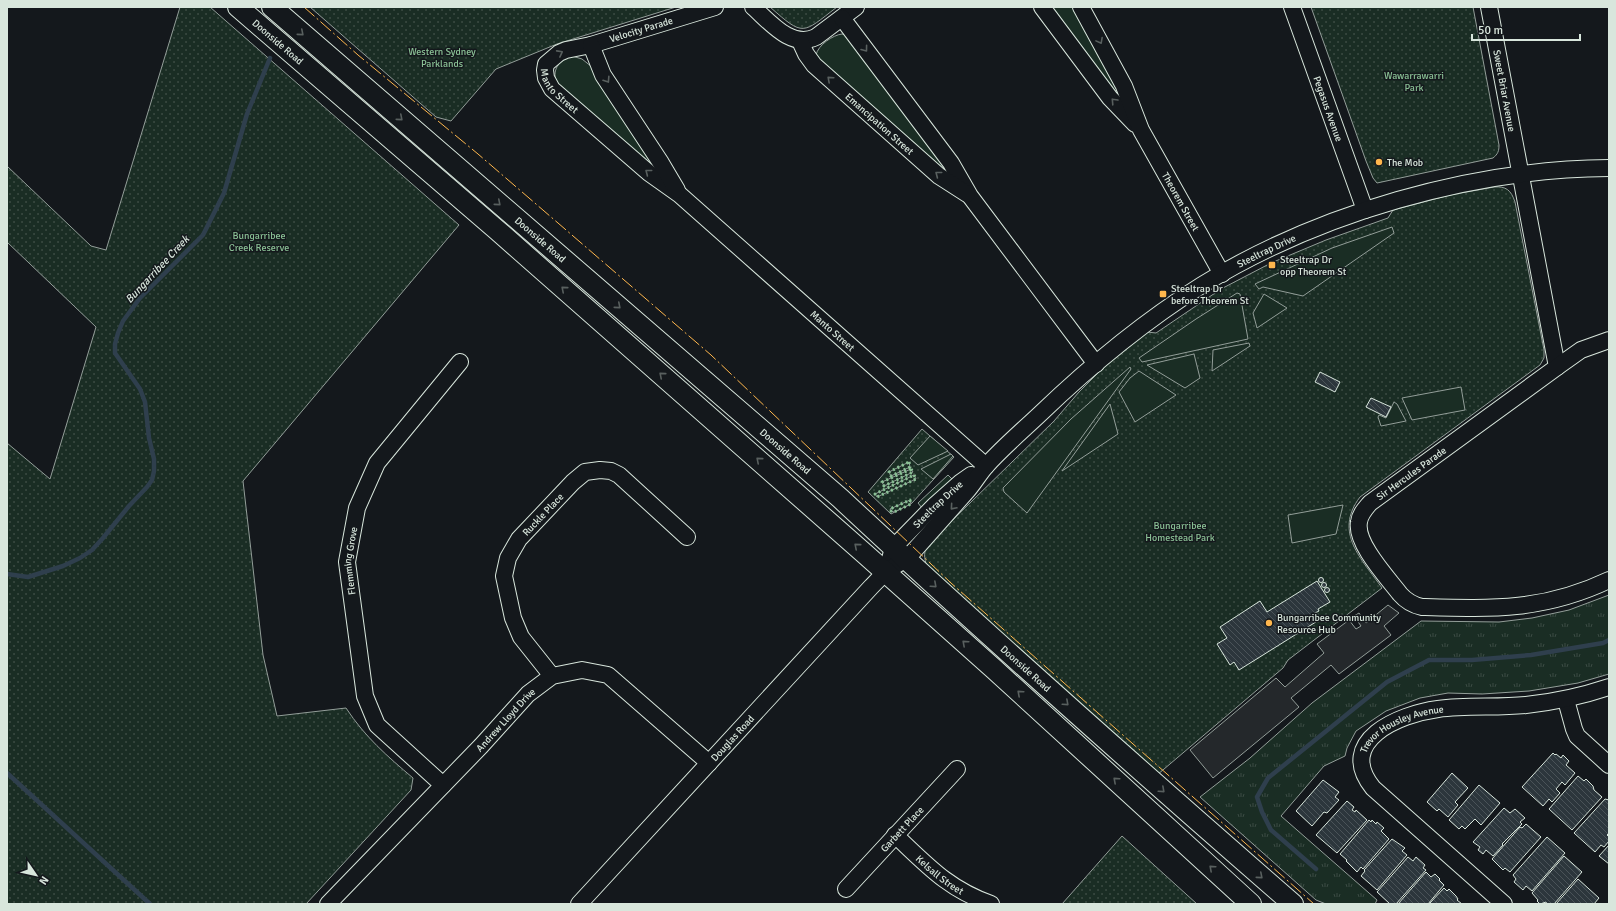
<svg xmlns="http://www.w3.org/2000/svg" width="1616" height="911" font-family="Signika,sans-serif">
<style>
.grass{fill:url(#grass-tufts);stroke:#939e99}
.park{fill:url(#park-dots);stroke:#939e99}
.garden{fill:#1a2d24;stroke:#939e99}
.parking{fill:#24282b;stroke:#939e99}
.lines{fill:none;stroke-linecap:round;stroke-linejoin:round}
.stream{stroke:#2f3f4d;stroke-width:4.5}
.building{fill:url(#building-back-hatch);stroke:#d8e6dc}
.minor-casing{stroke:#d8e6dc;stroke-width:18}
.major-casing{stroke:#d8e6dc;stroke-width:22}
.minor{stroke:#14181c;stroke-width:16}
.major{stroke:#14181c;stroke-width:20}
.hedge{stroke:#8ac095;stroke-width:3;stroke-dasharray:2 3;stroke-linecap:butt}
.power{stroke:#ffb74d;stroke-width:1;stroke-dasharray:14 3 2 3;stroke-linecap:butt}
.oneway{stroke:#59605f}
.poi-dot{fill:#ffb74d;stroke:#14181c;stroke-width:1.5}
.labels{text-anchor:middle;stroke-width:3;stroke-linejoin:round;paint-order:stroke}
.street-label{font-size:10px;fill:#d8e6dc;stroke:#14181c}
.park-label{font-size:10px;fill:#8ac095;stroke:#14181c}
.poi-label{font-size:10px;fill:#d8e6dc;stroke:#14181c;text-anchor:start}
.water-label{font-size:11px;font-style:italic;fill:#d8e6dc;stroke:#14181c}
</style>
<defs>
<pattern id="grass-tufts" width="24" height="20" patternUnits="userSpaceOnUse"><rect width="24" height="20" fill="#1a2d24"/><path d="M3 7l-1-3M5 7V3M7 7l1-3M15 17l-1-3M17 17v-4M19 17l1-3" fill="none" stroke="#3b4b43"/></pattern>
<pattern id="park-dots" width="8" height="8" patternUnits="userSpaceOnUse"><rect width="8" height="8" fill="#1a2d24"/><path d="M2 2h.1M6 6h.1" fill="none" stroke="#3b4b43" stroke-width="1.8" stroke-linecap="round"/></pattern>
<pattern id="building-back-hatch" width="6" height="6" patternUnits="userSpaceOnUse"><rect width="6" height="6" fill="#2c363c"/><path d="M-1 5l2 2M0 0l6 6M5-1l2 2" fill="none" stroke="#4a5358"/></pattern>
</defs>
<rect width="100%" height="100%" fill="#14181c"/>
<polygon class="grass" points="1609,595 1609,674 1578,683 1529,691 1482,694 1448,693 1420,698 1386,711 1356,731 1347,748 1345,756 1324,766 1281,816 1377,900 1375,904 1326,904 1316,900 1200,797 1250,758 1312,703 1421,621 1499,622 1532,618 1569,610"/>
<g class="park">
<path d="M 180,7 L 210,7 L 459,225 L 243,481 L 263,655 L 277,716 L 346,708 C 365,737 387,756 413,778 L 411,790 L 306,904 L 7,904 L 7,443 L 50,479 L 96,327 L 7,242 L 7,166 L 91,246 L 106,250 Z"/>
<polygon points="310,7 676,7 557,44 496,69 451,121 436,117"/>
<path d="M 770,7 L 837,7 C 802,34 804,37 770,7 Z"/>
<path d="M 1311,7 L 1473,7 L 1499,145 C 1499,151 1498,154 1493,158 L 1377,183 L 1373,178 L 1366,161 Z"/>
<path d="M 1494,187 C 1506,186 1511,190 1515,202 L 1544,350 L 1544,358 L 1540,365 L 1360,497 C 1333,533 1362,559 1382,588 L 1288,660 L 1283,668 L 1157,775 L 927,567 C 924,557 923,552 929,543 L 1054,421 L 1079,392 L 1105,366 L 1147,332 L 1156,333 L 1221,289 L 1271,263 L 1326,240 L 1388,218 L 1393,210 L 1450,195 Z"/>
<polygon points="922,429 954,457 912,503 891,514 868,492"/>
<polygon points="1122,836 1197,904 1062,904"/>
</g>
<g class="garden">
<polygon points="1050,7 1074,7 1118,90 1117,91 1114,91"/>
<path d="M 842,34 L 846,35 L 946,170 L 945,171 L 943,171 L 820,63 L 816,55 C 818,45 833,35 842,34 Z"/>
<path d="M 572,56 L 582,59 L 592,67 L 655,163 L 654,169 L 557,84 C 551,70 559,60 572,56 Z"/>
<polygon points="1392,227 1394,233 1303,296 1263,287 1259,289 1255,284 1332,248"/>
<polygon points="1237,293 1240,294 1248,339 1142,362 1139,358 1196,319"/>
<polygon points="1264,294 1287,308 1257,328 1253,313"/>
<polygon points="1249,343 1250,346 1212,371 1213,350"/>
<polygon points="1194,354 1200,378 1185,388 1147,365"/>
<polygon points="1130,367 1131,369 1027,513 1004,492 1003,488 1071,419"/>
<polygon points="1139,371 1176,395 1135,422 1119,392 1130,378"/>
<polygon points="1461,387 1465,410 1412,420 1402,398"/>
<polygon points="1394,402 1397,404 1406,421 1381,426 1378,417 1379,415 1386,418"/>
<polygon points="1110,404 1118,434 1062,471"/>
<polygon points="930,436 948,451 918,465 910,458"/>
<polygon points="951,454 953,456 933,479 921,469"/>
<polygon points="909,462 910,467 891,476 889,472"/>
<polygon points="911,469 913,472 884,486 882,482"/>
<polygon points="914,475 916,479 877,497 875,494"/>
<polygon points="948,475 953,480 922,508 918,503"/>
<polygon points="910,500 911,504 894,512 891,511 890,509"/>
<polygon points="1343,505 1336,534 1292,543 1288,515"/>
</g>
<polygon class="parking" points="1388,605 1399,613 1384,626 1391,635 1339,674 1331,665 1291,698 1299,707 1213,778 1190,750 1276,678 1285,687 1324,653 1317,644 1349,620 1356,629 1361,626 1354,616 1359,613 1366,623"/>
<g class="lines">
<g class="stream">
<polyline points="7,574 28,577 63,566 80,558 92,550 103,538 129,506 147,487 152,480 154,471 154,459 149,438 145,402 140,389 115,353 115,344 118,333 123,321 140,298 203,235 224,193 247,114 270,58"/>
<polyline points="7,773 150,904"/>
<polyline points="1316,869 1271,830 1262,812 1257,797 1268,778 1387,682 1429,660 1472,660 1531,655 1603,643 1609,640"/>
</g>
</g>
<g class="building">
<polygon points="1320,372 1340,382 1335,392 1315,382"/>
<polygon points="1371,398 1391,407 1386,417 1366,407"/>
<circle cx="1321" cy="580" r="2.5"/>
<polygon points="1317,581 1330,602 1318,609 1319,611 1315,613 1319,620 1239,670 1234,662 1230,665 1217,644 1227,638 1220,627 1260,601 1267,612"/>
<circle cx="1324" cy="585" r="2.5"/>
<circle cx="1327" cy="590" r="2.5"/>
<polygon points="1553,753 1555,755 1556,754 1561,758 1563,755 1569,761 1566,765 1575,773 1565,785 1562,782 1556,789 1560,793 1552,802 1549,799 1543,806 1522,787"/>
<polygon points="1452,773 1468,788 1455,802 1458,805 1448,817 1439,809 1437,811 1427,802"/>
<polygon points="1578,776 1584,781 1586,779 1593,786 1594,790 1602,797 1572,830 1549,809"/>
<polygon points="1323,780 1339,792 1335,797 1339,800 1327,813 1324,812 1312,826 1296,811"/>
<polygon points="1479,785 1500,803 1481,825 1475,819 1465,829 1462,826 1459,829 1449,820"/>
<polygon points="1605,799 1609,800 1609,833 1607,835 1609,837 1609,841 1604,847 1601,845 1595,852 1574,833"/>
<polygon points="1347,801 1354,807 1352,810 1355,812 1356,810 1367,820 1337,853 1316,835"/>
<polygon points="1504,808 1510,813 1515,809 1525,818 1520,822 1522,824 1502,844 1503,845 1493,856 1486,850 1483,854 1478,850 1480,847 1473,842"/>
<polygon points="1369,820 1371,822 1372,820 1376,824 1377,822 1384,828 1381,831 1389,839 1363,869 1361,867 1357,872 1346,861 1347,860 1340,854"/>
<polygon points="1526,824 1541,837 1510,872 1505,868 1503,870 1492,859 1520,827 1522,828"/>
<polygon points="1547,837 1565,853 1532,891 1526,886 1523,890 1514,882 1516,879 1513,875"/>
<polygon points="1392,839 1405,848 1402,851 1407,855 1377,890 1361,876 1365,871 1364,870"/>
<polygon points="1609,845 1609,864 1599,856"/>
<polygon points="1564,856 1582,872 1554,904 1547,904 1546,902 1540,904 1537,901 1538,900 1532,893"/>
<polygon points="1408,857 1413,861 1416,857 1425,865 1423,868 1426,870 1396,904 1390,904 1377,892"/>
<polygon points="1426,872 1431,877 1435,874 1440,879 1439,880 1444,885 1428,904 1398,904"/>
<polygon points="1578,879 1599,898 1594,904 1556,904"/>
<polygon points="1444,888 1447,891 1449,889 1456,896 1458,899 1457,900 1462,904 1429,904"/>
</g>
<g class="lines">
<g class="minor-casing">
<g id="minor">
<path id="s1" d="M 715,7 L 591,45 L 566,50 L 559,53 L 546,64 L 545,70 L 546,78 L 552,89 L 649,173 L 680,195 L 986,466"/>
<path d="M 753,7 C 770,22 791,49 816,37 L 856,7"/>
<polyline points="1042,7 1110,98 1135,124"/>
<path id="s2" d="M 1081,7 L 1124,86 L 1141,130 L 1222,274"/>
<path id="s3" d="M 1292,7 L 1365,210"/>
<path id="s4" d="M 1489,7 L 1557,367 L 1370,503 C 1365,509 1360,514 1359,522 C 1355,543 1387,577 1400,594 C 1406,601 1413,605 1422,607 C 1492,609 1544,611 1609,580"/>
<polyline points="842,18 951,163 970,196 1096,364"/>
<path id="s5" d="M 800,41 L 806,54 L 814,65 L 939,176 L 967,194"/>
<polyline points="591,45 603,75 661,163 677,190"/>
<polyline points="1557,367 1581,350 1609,340"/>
<path id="s6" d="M 890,559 L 893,548 L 934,506 L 961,482 L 971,475"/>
<path id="s7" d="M 552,676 L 521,637 L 513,618 L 504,576 L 508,558 L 519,539 L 573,482 L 585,472 L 600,470 L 611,471 L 619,475 L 687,537"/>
<polyline points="1566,700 1574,729 1577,736 1609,765"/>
<path id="s8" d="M 443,785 L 377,725 L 365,696 L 347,562 L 357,508 L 377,463 L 460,362"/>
<path id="s9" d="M 895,835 C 927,865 948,889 991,904"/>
<path id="s10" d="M 846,889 L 957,769"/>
<path id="s11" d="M 328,904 L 481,746 L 528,694 L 552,676 L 582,670 L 608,675 L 709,763"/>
<path id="s12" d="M 579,904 L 871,587 C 876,582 881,576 887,572 C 892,567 899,564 905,559 C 910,555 916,549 920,544 C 936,526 952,508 967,491 C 974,483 979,474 986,466 C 1002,448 1022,431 1040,414 C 1090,366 1143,322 1202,285 C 1319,213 1472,169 1609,168"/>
<path id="s13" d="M 1504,904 L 1373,788 C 1335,741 1399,714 1438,709 C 1467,705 1497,708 1526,705 C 1554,702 1582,696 1609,687"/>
</g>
</g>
<g class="major-casing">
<g id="major">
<path id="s14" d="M 238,7 L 497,230 L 865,554 L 994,669 L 1251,904"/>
<path id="s15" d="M 272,7 L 840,498 C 988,636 1140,771 1293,904"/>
</g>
</g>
<use href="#minor" class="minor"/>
<use href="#major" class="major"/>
<g class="hedge">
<polygon points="909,462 910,467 891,476 889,472"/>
<polygon points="911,469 913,472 884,486 882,482"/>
<polygon points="914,475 916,479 877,497 875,494"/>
<polygon points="910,500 911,504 894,512 891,511 890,509"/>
</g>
<polyline class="power" points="304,7 358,55 478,154 711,355 951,583 1314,904"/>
</g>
<defs><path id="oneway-chevron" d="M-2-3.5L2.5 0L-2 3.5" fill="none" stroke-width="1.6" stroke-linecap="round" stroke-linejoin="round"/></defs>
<g class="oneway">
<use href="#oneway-chevron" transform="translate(301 33) rotate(41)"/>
<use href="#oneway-chevron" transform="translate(1100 41) rotate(62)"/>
<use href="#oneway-chevron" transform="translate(865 49) rotate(53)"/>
<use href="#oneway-chevron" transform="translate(560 53) rotate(-28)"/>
<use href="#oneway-chevron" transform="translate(830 79) rotate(-138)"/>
<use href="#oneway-chevron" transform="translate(607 80) rotate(57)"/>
<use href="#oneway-chevron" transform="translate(1114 101) rotate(-133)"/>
<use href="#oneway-chevron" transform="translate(400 118) rotate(41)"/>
<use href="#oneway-chevron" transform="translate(648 172) rotate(-142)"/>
<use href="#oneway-chevron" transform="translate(938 174) rotate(-142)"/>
<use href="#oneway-chevron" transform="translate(498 203) rotate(41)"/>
<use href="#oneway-chevron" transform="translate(564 289) rotate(-139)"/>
<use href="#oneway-chevron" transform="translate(618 306) rotate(41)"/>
<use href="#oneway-chevron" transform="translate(662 375) rotate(-139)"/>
<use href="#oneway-chevron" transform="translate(759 460) rotate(-139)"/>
<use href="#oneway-chevron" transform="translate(953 507) rotate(131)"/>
<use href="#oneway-chevron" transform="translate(857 546) rotate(-139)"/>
<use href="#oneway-chevron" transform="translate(934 585) rotate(42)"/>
<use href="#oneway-chevron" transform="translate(965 643) rotate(-138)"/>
<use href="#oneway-chevron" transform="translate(1020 693) rotate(-138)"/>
<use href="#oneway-chevron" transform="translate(1066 703) rotate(42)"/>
<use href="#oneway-chevron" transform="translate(1116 780) rotate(-138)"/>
<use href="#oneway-chevron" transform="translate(1162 790) rotate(42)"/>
<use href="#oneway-chevron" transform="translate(1212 868) rotate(-138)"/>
<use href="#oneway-chevron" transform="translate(1260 876) rotate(41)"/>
</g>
<g class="poi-dot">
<circle cx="1379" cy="162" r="4"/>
<rect x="1268" y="261" width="8" height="8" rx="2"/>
<rect x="1159" y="290" width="8" height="8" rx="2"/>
<circle cx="1269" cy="623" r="4"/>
</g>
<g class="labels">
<g class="street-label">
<text transform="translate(641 29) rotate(-17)" y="4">Velocity Parade</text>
<text dy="4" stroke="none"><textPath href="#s14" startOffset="53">Doonside Road</textPath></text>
<text dy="4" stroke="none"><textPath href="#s1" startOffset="212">Manto Street</textPath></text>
<text dy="4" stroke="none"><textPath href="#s4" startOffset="85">Sweet Briar Avenue</textPath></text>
<text dy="4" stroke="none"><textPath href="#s3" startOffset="108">Pegasus Avenue</textPath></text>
<text dy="4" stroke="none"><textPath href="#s5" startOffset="116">Emancipation Street</textPath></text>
<text dy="4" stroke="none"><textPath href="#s2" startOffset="219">Theorem Street</textPath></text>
<text dy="4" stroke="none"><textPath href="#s15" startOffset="355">Doonside Road</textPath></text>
<text dy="4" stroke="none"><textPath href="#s12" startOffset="954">Steeltrap Drive</textPath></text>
<text dy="4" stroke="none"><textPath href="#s1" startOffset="577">Manto Street</textPath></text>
<text dy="4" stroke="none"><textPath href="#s15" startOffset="679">Doonside Road</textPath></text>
<text transform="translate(1411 473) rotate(-36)" y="4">Sir Hercules Parade</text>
<text dy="4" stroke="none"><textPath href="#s6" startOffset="74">Steeltrap Drive</textPath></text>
<text dy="4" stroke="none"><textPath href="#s7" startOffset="188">Ruckle Place</textPath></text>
<text dy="4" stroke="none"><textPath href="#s8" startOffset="257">Flemming Grove</textPath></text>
<text dy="4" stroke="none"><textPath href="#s15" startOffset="1003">Doonside Road</textPath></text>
<text dy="4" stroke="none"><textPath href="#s11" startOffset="256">Andrew Lloyd Drive</textPath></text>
<text dy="4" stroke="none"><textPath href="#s13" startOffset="262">Trevor Housley Avenue</textPath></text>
<text dy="4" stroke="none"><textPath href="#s12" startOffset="226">Douglas Road</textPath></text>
<text dy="4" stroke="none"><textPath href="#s10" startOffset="82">Garbett Place</textPath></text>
<text dy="4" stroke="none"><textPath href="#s9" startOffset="60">Kelsall Street</textPath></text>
</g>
<g class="park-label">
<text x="442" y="55">Western Sydney<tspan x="442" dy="12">Parklands</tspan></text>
<text x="1414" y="79">Wawarrawarri<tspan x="1414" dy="12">Park</tspan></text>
<text x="259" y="239">Bungarribee<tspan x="259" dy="12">Creek Reserve</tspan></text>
<text x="1180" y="529">Bungarribee<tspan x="1180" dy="12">Homestead Park</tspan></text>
</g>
<g class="poi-label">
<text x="1387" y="166">The Mob</text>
<text x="1280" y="263">Steeltrap Dr<tspan x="1280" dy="12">opp Theorem St</tspan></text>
<text x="1171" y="292">Steeltrap Dr<tspan x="1171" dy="12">before Theorem St</tspan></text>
<text x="1277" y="621">Bungarribee Community<tspan x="1277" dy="12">Resource Hub</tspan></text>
</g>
<g class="water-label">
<text transform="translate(157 269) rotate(-47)" y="4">Bungarribee Creek</text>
</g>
</g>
<rect width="1616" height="911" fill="none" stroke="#d8e6dc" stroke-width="16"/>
<g transform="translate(36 875) rotate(124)" stroke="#14181c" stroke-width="3" paint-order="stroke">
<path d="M0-3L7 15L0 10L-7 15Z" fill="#d8e6dc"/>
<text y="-6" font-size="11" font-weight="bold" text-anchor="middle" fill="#d8e6dc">N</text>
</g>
<path d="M1472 34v6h108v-6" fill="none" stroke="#d8e6dc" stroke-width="2"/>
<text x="1478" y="34" font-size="12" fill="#d8e6dc" stroke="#14181c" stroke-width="3" paint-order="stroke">50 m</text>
</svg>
